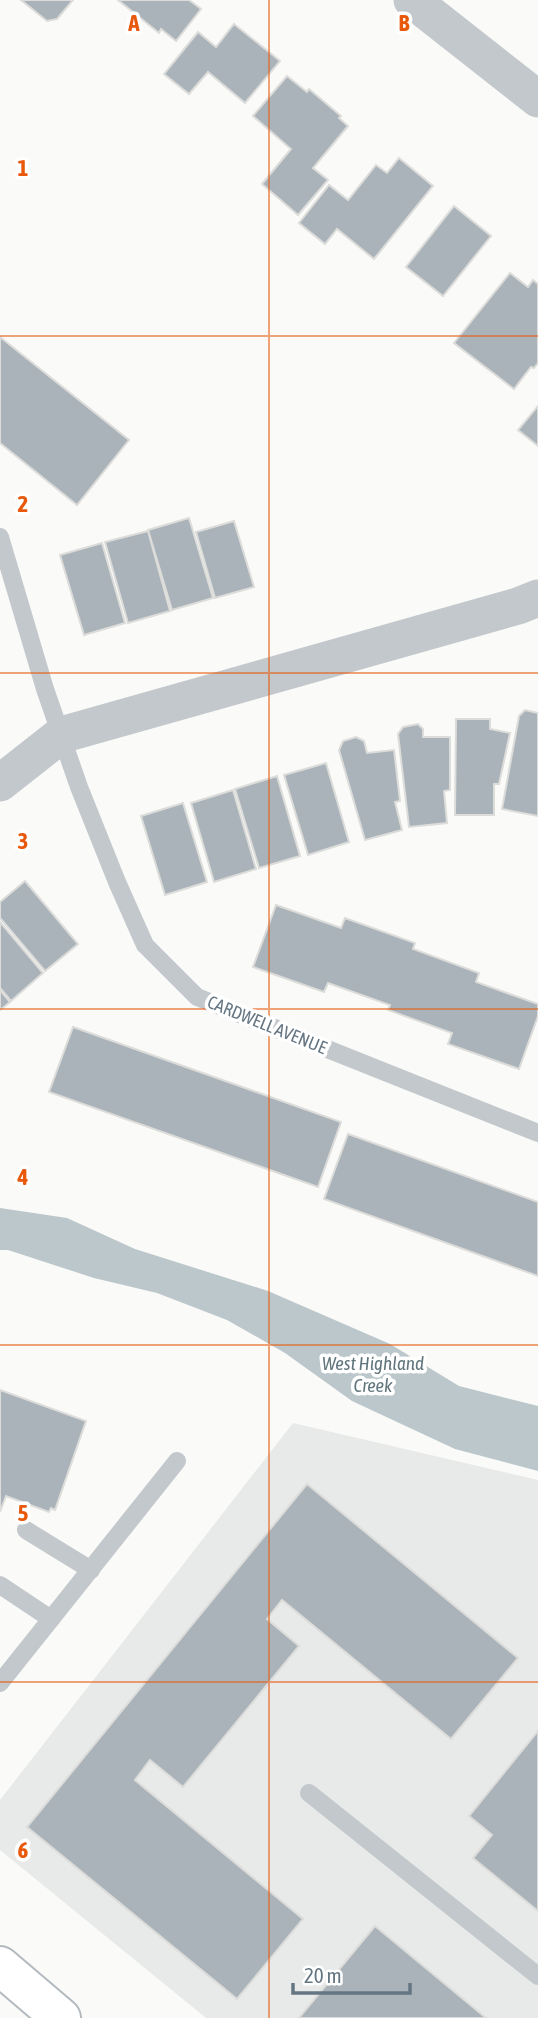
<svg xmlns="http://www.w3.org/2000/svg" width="538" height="2018" font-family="'Asap Condensed',sans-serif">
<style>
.built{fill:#e8e9e9}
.water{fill:#bbc7cb}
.building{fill:#aab3b9;stroke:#dcdcda;stroke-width:2}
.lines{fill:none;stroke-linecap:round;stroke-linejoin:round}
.secondary-casing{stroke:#b3babf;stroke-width:42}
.service{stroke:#c3c8cc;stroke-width:18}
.minor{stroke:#c3c8cc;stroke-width:37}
.secondary{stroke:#fff;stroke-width:38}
.grid{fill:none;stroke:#e8590c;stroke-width:2;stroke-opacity:0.55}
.labels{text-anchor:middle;stroke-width:7;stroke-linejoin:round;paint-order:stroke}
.street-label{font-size:18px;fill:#657683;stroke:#fff}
.water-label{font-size:19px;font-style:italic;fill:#60757c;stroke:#fff}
.grid-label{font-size:23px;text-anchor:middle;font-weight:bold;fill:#e8590c;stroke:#fff;stroke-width:7;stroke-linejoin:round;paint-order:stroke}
</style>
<rect width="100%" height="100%" fill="#fafaf8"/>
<polygon class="built" points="293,1423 538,1480 538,2018 206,2018 0,1850 0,1800"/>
<polygon class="water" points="0,1208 67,1218 135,1249 268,1291 390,1344 459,1386 538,1406 538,1471 455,1449 352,1401 285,1353 227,1320 157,1293 94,1278 8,1250 0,1250"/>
<g class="building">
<polygon points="21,0 73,0 57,19 47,21"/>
<polygon points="118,0 189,0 201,9 176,41 161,29 159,33"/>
<polygon points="234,24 280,61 245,103 208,72 189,94 164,74 198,32 216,47"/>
<polygon points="287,76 307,92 309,89 341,116 339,118 348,126 313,168 328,180 298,215 262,184 291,149 253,116"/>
<polygon points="399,158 433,186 374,259 337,229 325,244 299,223 329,185 348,200 376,165 387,173"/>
<polygon points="454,206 491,236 443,296 406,267"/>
<polygon points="510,273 528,287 533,280 538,284 538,363 534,368 531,367 514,389 454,343"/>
<polygon points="0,337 129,440 77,505 0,443"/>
<polygon points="538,406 538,446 518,430"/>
<polygon points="189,518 213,598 172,610 148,530"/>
<polygon points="234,521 254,587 215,598 196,532"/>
<polygon points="148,531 170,611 128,623 105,542"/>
<polygon points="102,543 125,623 84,635 60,555"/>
<polygon points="525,710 538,713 538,816 502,809 519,716"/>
<polygon points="456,719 490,719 490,729 510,733 499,784 494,784 494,815 455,815"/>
<polygon points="418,724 423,729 423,737 450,737 450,790 444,791 447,823 409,827 398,734 403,727"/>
<polygon points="356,737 364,741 367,753 394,750 400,801 395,802 402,830 365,840 339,750 343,741"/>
<polygon points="326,763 349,842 308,855 284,775"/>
<polygon points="277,776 300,856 259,868 235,789"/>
<polygon points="233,790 256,869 214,882 191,803"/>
<polygon points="183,803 207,882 165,895 141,816"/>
<polygon points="25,881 78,944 45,971 0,918 0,902"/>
<polygon points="276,905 341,928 345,918 415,943 413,949 479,973 476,982 538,1004 538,1016 519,1069 448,1044 452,1033 388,1010 390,1005 328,983 324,992 253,967"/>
<polygon points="0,922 43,973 11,1001 0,988"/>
<polygon points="0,990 10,1002 0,1010"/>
<polygon points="73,1027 341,1122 318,1187 49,1092"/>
<polygon points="348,1134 538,1202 538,1276 324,1199"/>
<polygon points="0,1390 86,1421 55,1510 51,1508 49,1512 6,1496 0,1512"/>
<polygon points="307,1484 518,1658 451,1739 282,1600 267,1619 299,1646 183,1787 150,1760 135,1780 303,1919 237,1999 27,1827"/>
<polygon points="538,1731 538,1911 473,1858 492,1835 469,1816"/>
<polygon points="375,1926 486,2018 299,2018"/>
</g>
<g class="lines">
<g class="secondary-casing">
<polyline id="secondary" points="0,1966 61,2018"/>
</g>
<g class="service">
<polyline points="0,537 45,689 79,787 117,882 145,945 197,997 538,1133"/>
<polyline points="26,1530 91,1570"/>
<polyline points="0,1585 51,1619"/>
<polyline points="0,1683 177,1461"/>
<polyline points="309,1793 538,1976"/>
</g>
<g class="minor">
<polyline points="412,0 538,99"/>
<polyline points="0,783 61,735 518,606 538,598"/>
</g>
<use href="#secondary" class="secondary"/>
</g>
<path class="grid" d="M 269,0 L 269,2018M 0,336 L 538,336M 0,673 L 538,673M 0,1009 L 538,1009M 0,1345 L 538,1345M 0,1682 L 538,1682"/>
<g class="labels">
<g class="street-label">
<text transform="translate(267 1025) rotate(22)" y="6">CARDWELL AVENUE</text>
</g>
<g class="water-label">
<text x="373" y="1370">West Highland<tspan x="373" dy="22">Creek</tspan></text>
</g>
</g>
<g class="grid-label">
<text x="134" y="31">A</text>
<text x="404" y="31">B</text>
<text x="23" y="176">1</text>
<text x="23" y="512">2</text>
<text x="23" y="849">3</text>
<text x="23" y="1185">4</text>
<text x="23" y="1521">5</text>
<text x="23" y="1858">6</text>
</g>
<path d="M293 1983v10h117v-10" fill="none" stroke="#657683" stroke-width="3.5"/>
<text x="304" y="1983" font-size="21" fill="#657683" stroke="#ffffff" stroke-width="5" paint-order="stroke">20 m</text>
</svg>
